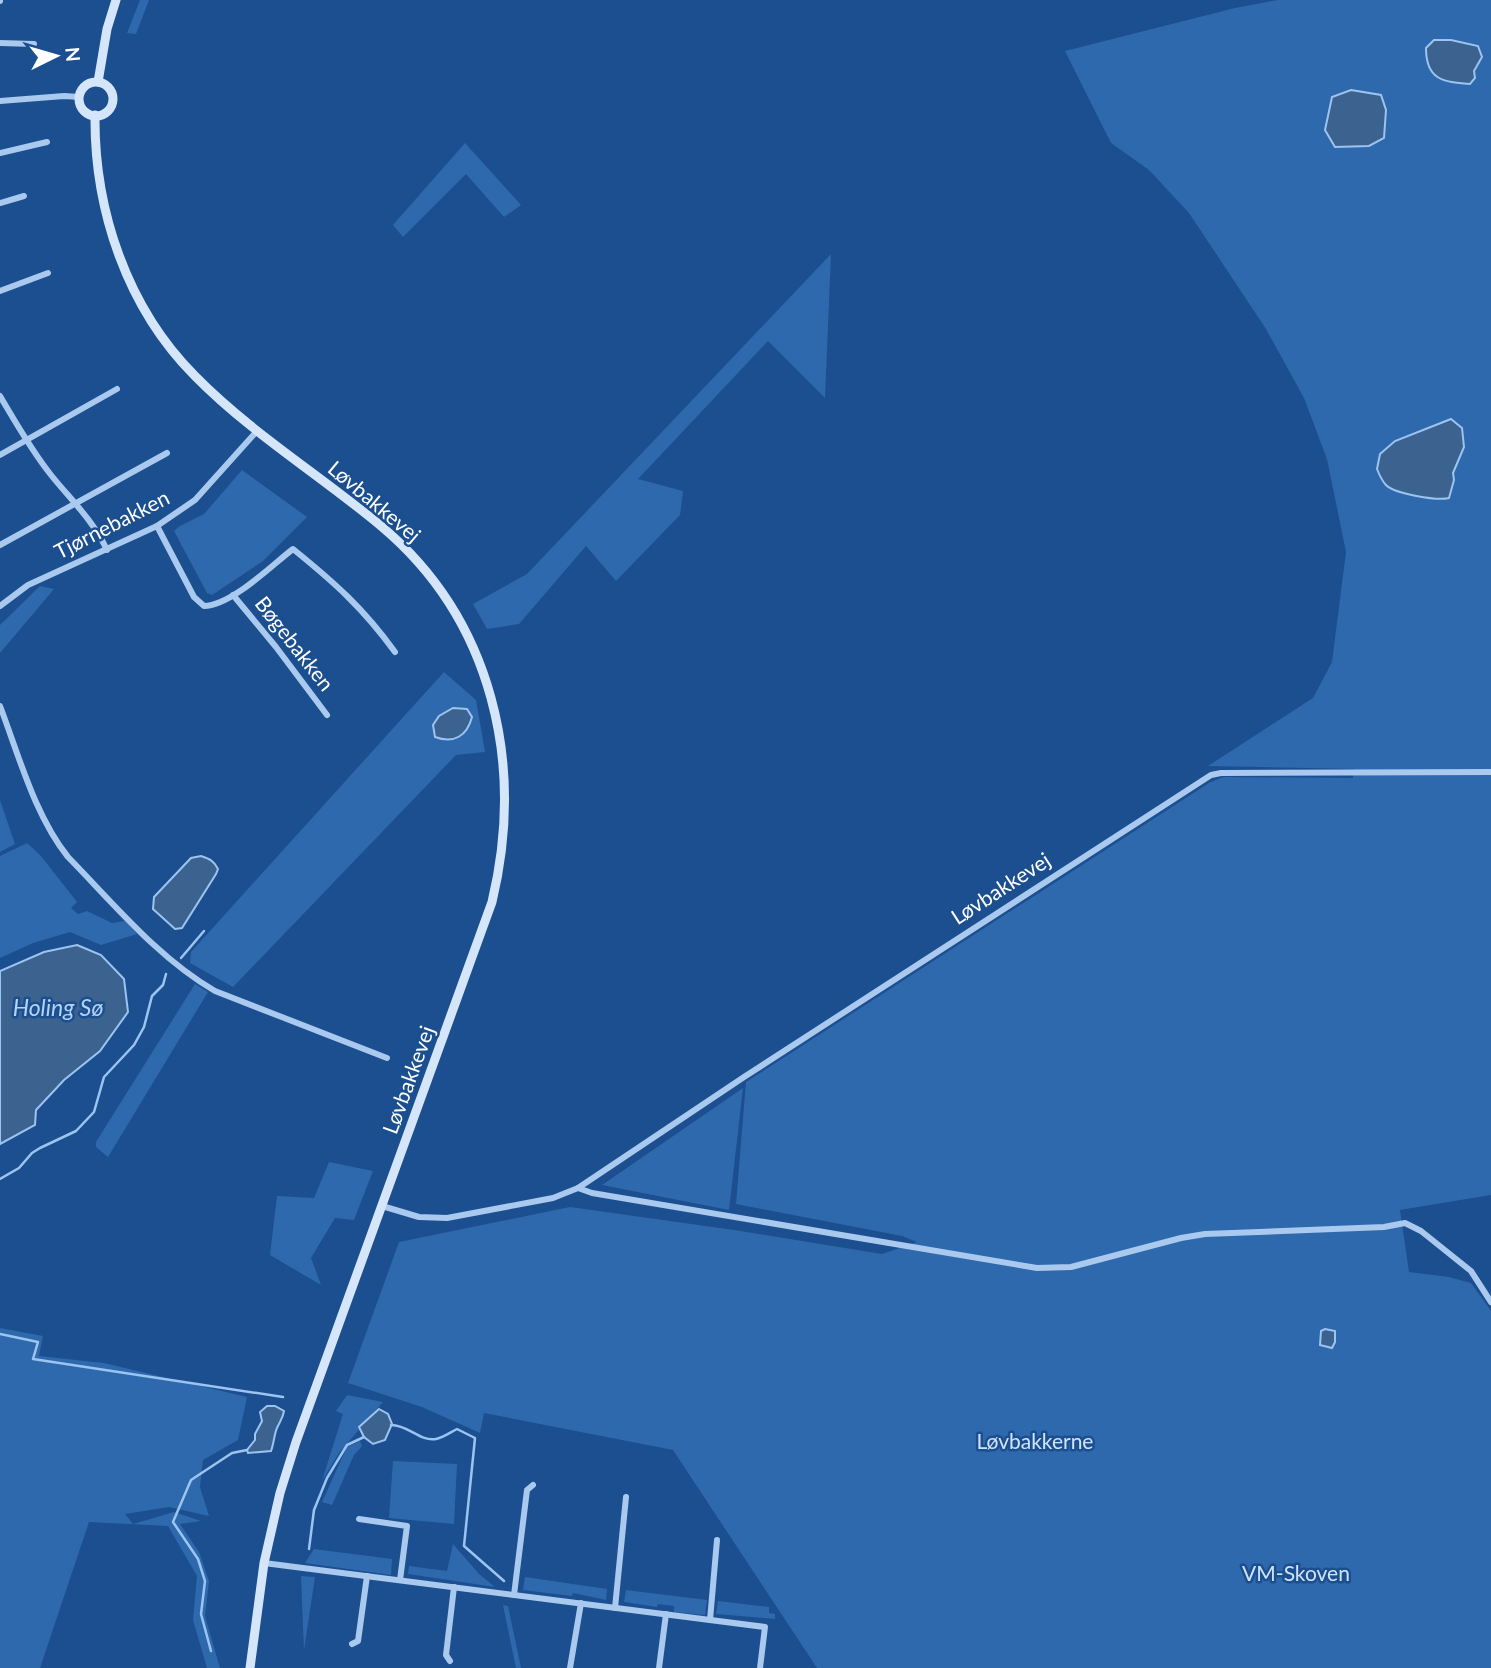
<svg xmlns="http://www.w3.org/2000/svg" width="1491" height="1668" font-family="Lato,sans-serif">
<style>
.green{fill:#2e69ad;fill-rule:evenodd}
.water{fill:#3c6290;stroke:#9cc4f0;stroke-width:2}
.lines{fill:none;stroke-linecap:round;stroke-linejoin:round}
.stream{stroke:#9cc4f0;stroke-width:2.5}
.street{stroke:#a9c9ee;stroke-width:6}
.secondary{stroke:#d6e6fa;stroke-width:9}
.labels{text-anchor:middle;stroke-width:5;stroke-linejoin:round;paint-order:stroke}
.street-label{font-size:21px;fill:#fff;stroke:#1b4f8f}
.park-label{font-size:21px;fill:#cfe3fa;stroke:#1b4f8f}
.water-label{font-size:23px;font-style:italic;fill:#b5d3f5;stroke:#1b4f8f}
</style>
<rect width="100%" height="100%" fill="#1b4f8f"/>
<g class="green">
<polygon points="140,0 149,0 136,34 127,33"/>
<path d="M 1278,0 L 1491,0 L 1491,1195 L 1400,1210 L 1409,1272 L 1449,1277 L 1471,1283 L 1491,1311 L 1491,1668 L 817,1668 L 673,1450 L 484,1413 L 480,1433 L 422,1407 L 348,1383 L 399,1242 L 570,1207 L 734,1230 L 882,1254 L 917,1242 L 902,1236 L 736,1204 L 746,1082 L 1209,783 L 1223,777 L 1353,778 L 1354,769 L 1208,766 L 1313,698 L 1332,662 L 1346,552 L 1327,459 L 1304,398 L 1266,329 L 1189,213 L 1149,170 L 1111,143 L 1065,51 L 1235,8 ZM 1451,40 L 1481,57 L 1474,71 L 1475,78 ZM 1451,419 L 1464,446 L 1453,473 L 1395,441 Z"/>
<polygon points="465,143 521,205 504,217 466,174 403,237 393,225"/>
<polygon points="831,254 825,398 768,341 638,479 683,491 680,515 616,581 586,546 519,624 487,629 473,604 527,574"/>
<polygon points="242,470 307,517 263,561 212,595 207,593 174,531 180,526 204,514"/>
<polygon points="40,586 54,589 0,653 0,625"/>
<polygon points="444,672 476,700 485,752 456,755 233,987 190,963 191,952"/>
<polygon points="0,800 15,844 0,852"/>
<polygon points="27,843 41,856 77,902 71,908 78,914 87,911 112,923 125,921 137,934 101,945 70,932 33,943 0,958 0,856"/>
<polygon points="195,984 208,992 108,1157 96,1147 96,1142"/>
<polygon points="743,1088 729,1210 602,1185"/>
<polygon points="329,1162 373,1171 354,1220 335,1218 311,1258 321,1285 270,1255 277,1196 314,1198"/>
<polygon points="0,1328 43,1336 39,1356 104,1363 247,1397 238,1440 203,1460 200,1487 209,1516 169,1507 125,1514 133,1524 174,1512 201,1521 180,1524 199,1552 209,1581 205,1616 220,1668 207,1668 193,1620 197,1576 168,1526 89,1522 40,1668 0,1668"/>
<polygon points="347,1395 383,1402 339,1453 322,1481 343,1414 336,1411"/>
<polygon points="360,1441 362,1446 354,1455 332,1505 322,1502 347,1447"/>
<polygon points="393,1461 457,1464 454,1524 389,1518"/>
<polygon points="453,1544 479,1574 495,1587 408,1574 409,1566 447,1571"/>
<polygon points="314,1549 392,1559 391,1575 305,1563"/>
<polygon points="301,1576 315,1577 304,1650"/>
<polygon points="525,1577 607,1589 606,1600 573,1593 572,1596 523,1590"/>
<polygon points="626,1590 707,1600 705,1615 674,1612 674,1606 658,1604 657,1607 624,1602"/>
<polygon points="718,1601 769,1607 769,1613 775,1614 775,1619 716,1614"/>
<polygon points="503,1605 508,1606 521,1668 516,1668"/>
</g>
<g class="water">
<path d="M 1434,40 L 1451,40 L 1478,46 L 1482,57 L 1474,71 L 1475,78 L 1470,84 C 1443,82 1426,80 1426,48 Z"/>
<polygon points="1351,90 1381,95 1386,110 1384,138 1369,146 1335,147 1325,130 1332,97"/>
<path d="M 1451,419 L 1462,428 L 1464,447 L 1453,473 L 1454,480 L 1449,498 C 1437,501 1395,494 1386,485 C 1382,481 1379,474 1377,469 L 1380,454 L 1395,441 Z"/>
<path d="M 453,708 L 467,709 L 472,717 C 467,736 454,744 435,737 L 433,725 L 439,716 Z"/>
<path d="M 201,856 C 210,859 214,861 218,869 L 216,874 L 182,928 L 175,929 L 153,909 L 154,897 L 191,858 Z"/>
<polygon points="77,945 101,955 124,979 128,1012 100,1051 64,1080 36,1110 35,1125 0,1144 0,971 44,952"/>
<polygon points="1325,1329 1335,1331 1335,1342 1332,1348 1320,1345 1321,1331"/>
<path d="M 267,1406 L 275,1406 L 284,1411 C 283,1418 280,1421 277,1428 C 274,1435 274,1443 271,1451 L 248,1453 L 247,1450 L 255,1440 L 255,1434 L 262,1421 L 260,1412 Z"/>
<polygon points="379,1409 388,1414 392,1424 385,1440 373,1444 364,1437 359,1427"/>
</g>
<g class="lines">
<g class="stream">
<polyline points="181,958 204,931"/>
<polyline points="0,1179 19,1168 32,1153 40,1148 76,1131 94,1112 104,1077 134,1045 144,1027 152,996 163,985 166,974"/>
<polyline points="0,1334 38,1342 33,1359 283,1397"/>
<path d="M 391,1425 C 409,1425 420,1442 436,1439 C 442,1438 451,1432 457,1429 L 475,1438 L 464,1546 L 504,1581"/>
<polyline points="309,1549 314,1510 327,1478 347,1445 364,1437"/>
<polyline points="211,1651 201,1614 205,1581 198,1559 173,1522 191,1480 232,1453 247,1450"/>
</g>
<g class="street">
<polyline points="0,1 0,0"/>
<polyline points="0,43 34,44"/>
<polyline points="0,101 64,96 80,97"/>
<polyline points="0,153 47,142"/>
<polyline points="0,203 24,196"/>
<polyline points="0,291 48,273"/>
<path d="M 0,396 C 16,423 31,450 51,475 C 71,500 93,520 107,550"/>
<polyline points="0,455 117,389"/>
<path d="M 157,526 L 194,597 L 204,606 C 231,606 272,565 293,549 C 335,583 363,608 395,652"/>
<polyline points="0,545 167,453"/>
<polyline points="233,595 276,647 327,715"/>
<polyline points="0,606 28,585 157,526 195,500 257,431"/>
<path d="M 0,706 C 19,756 35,816 68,857 C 114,904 158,958 215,991 L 387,1058"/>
<polyline points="578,1188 592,1193 1037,1268 1071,1267 1181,1238 1205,1234 1384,1227 1405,1223 1421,1231 1471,1271 1491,1302"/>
<polyline points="382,1206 419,1217 447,1218 553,1198 578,1188 744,1077 1211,775 1221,773 1491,772"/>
<polyline points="359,1519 407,1526 400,1580"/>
<polyline points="264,1563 765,1627 760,1668"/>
<polyline points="514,1595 527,1490 533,1485"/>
<polyline points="615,1608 626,1497"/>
<polyline points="710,1620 717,1540"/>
<polyline points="352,1644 358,1641 367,1576"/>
<polyline points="450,1661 446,1655 454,1587"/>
<polyline points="570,1668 581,1603"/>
<polyline points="659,1668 666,1614"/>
</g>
<g class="secondary">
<polyline points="98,82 107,29 116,0"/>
<circle cx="96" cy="99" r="17"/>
<path d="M 95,115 C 94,210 127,308 195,376 C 251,433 320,475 381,526 C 493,620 525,764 492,902 L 296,1442 L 280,1493 L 264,1563 L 250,1668"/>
</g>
</g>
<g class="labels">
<g class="street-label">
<text transform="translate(374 502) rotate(40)" y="7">Løvbakkevej</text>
<text transform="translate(112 525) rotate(-27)" y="7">Tjørnebakken</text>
<text transform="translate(294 644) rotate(52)" y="7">Bøgebakken</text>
<text transform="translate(1001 889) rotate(-33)" y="7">Løvbakkevej</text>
<text transform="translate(409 1080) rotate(-70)" y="7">Løvbakkevej</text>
</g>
<g class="park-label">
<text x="1035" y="1449">Løvbakkerne</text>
<text x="1296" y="1581">VM-Skoven</text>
</g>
<g class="water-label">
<text x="58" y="1016">Holing Sø</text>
</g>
</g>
<g transform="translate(56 56) rotate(85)" stroke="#1b4f8f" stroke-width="5" paint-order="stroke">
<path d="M0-5L12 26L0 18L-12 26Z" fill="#ffffff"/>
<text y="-10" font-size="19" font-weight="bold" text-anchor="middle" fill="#ffffff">N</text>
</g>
</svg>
